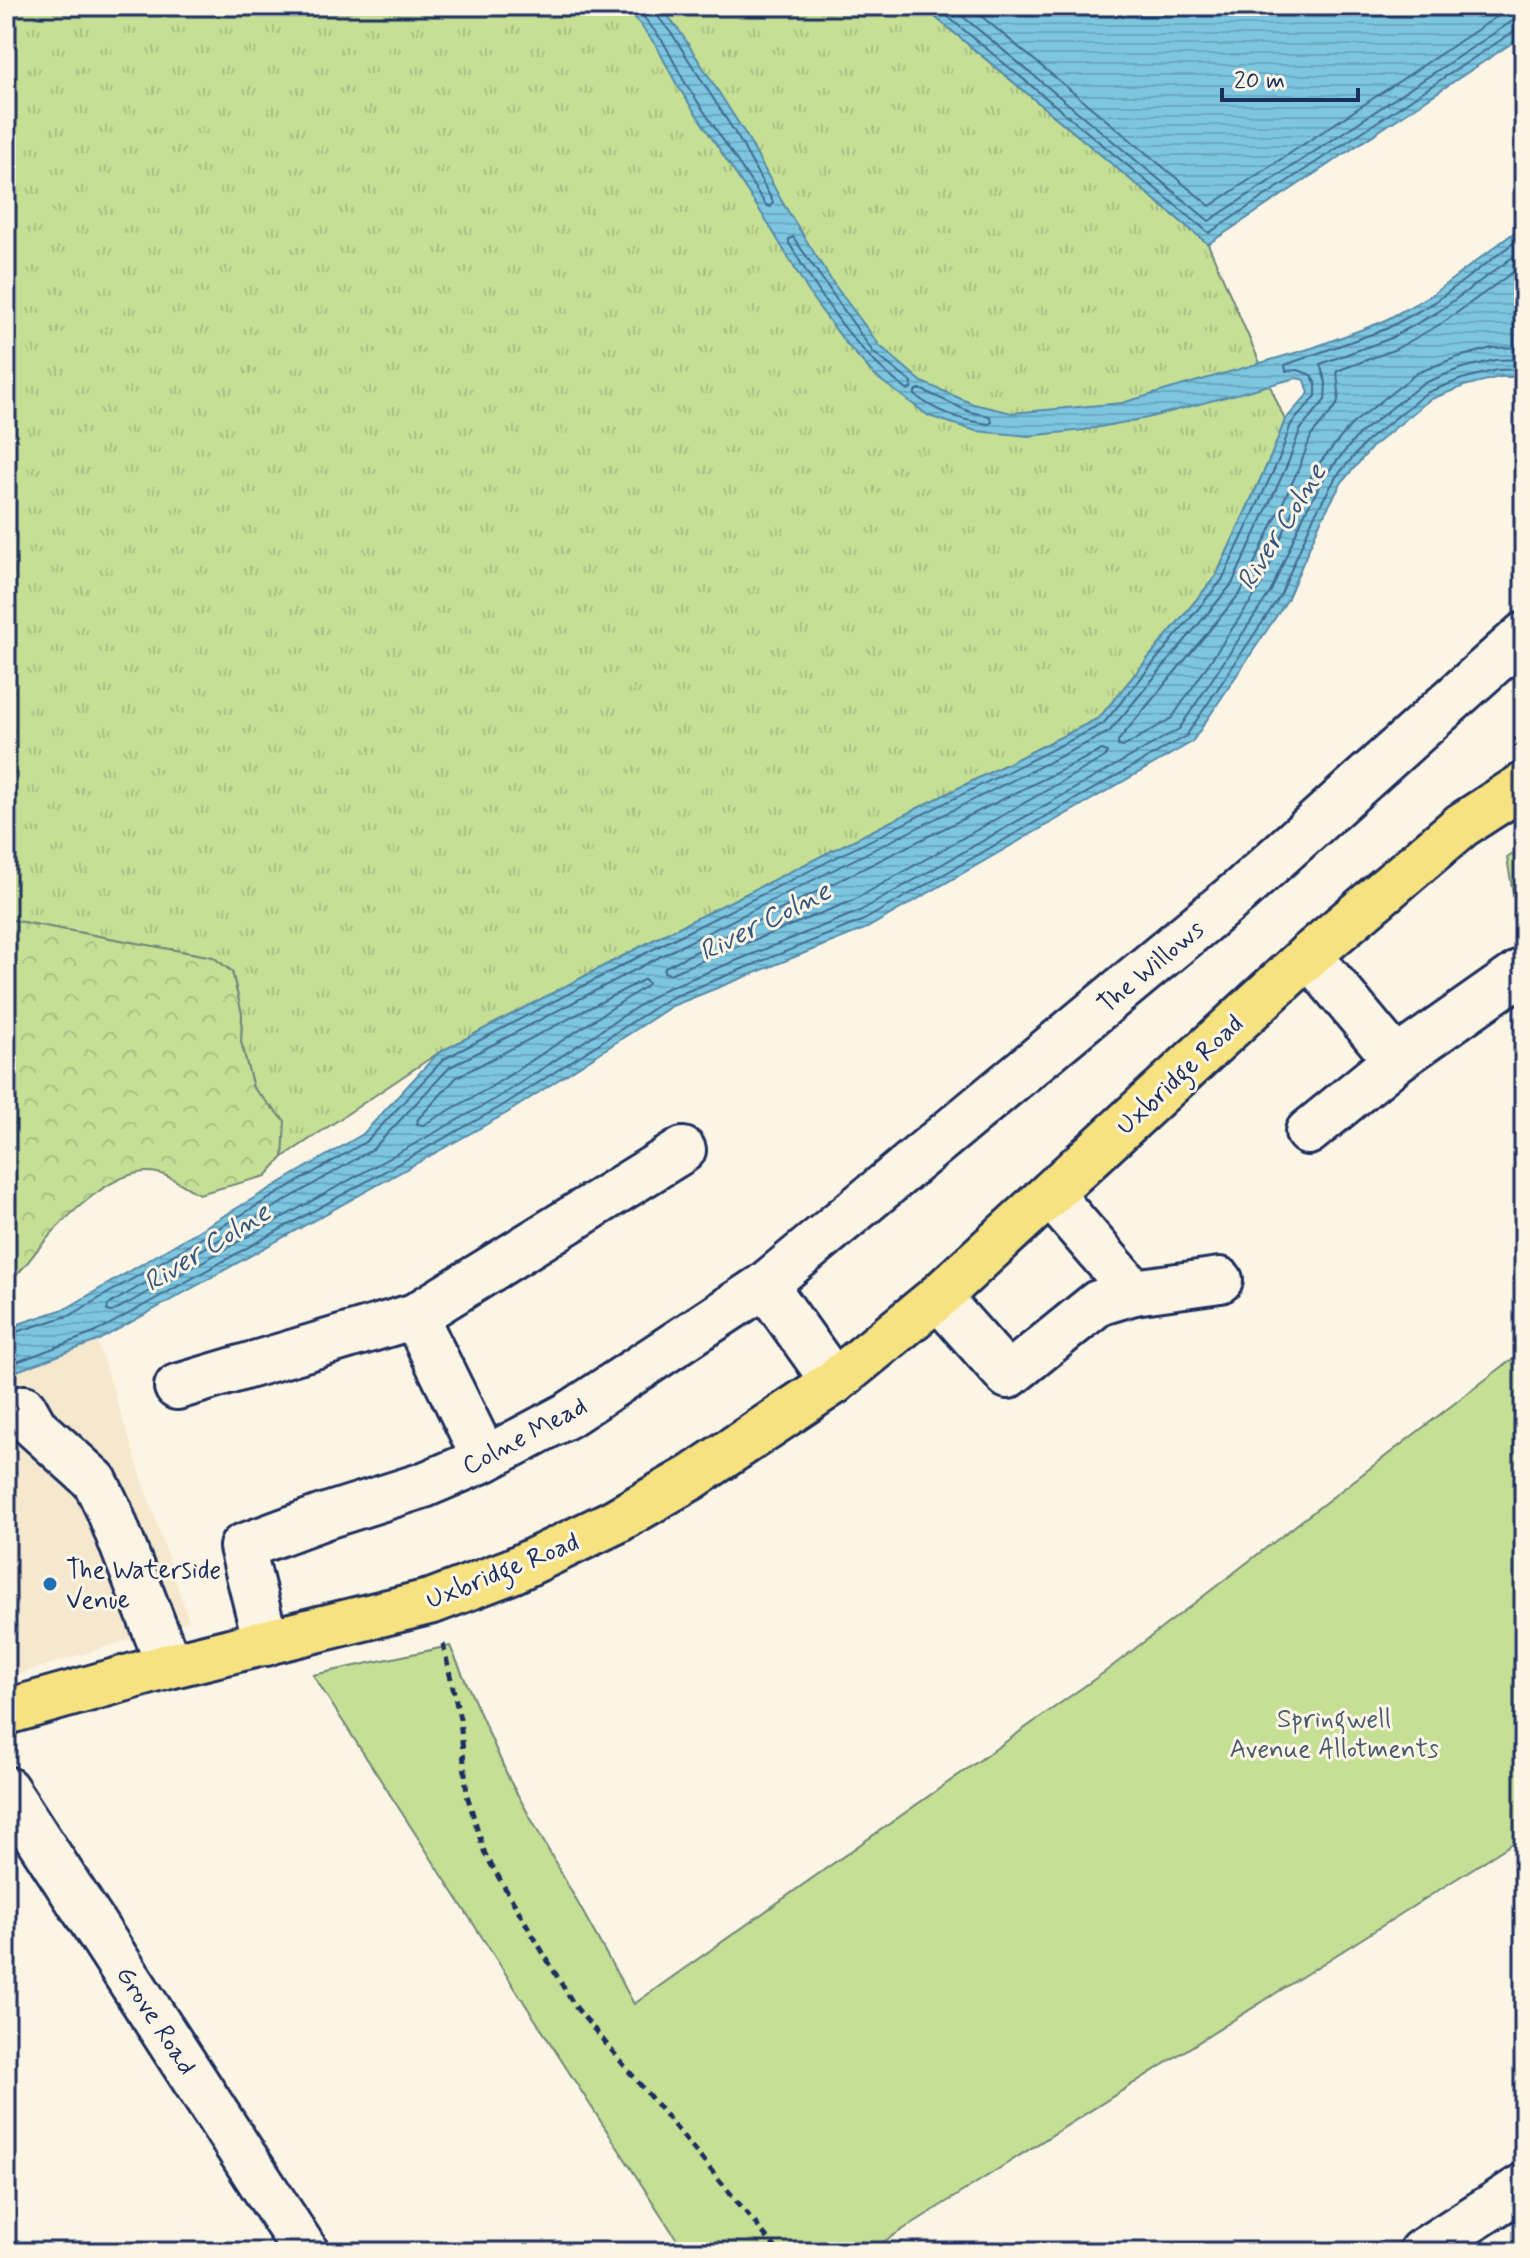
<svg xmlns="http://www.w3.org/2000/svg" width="1530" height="2258" font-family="Mynerve,sans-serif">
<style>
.built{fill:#f5e8ce}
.grass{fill:url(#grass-tufts);stroke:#70877a;stroke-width:2}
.forest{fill:url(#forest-crowns);stroke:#70877a;stroke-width:2}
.garden{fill:#c5df95;stroke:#70877a;stroke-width:2}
.water{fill:url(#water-rules);stroke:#568aab;stroke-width:2}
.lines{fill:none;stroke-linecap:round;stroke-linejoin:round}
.shore{stroke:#426b91;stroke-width:2}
.minor-casing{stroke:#1b2f5e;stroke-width:50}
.major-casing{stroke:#1b2f5e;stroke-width:50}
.path{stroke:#1b2f5e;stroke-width:5;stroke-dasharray:8 6;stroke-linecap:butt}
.minor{stroke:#fcf5e5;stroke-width:44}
.major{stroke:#f6e281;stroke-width:44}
.poi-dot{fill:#1f6fb2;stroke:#fcf5e5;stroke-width:3}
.labels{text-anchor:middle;stroke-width:6;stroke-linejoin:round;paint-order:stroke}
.street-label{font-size:26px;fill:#1b2f5e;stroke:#fcf5e5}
.poi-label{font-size:26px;fill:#1b2f5e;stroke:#fcf5e5;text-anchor:start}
.park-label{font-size:26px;fill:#465b6c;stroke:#fcf5e5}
.water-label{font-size:28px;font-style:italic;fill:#34557e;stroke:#fcf5e5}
</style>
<defs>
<pattern id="grass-tufts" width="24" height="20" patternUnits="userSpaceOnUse" patternTransform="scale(2)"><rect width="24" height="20" fill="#c5df95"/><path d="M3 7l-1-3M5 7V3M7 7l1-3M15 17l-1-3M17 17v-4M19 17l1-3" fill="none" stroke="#a9c083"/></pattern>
<pattern id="forest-crowns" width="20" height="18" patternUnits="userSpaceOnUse" patternTransform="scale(2)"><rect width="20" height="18" fill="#c5df95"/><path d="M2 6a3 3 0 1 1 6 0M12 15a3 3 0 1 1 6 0" fill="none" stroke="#a9c083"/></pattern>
<pattern id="water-rules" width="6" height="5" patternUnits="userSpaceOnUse" patternTransform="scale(2)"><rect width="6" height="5" fill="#7dc6de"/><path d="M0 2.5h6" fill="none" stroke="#6baac1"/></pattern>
</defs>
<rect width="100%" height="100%" fill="#fcf5e5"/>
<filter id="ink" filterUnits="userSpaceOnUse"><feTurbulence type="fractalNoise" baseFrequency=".0125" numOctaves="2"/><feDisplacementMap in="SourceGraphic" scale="16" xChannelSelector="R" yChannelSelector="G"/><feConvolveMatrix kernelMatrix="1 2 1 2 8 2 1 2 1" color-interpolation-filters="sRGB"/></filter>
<g filter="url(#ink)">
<polygon class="built" points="97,1341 189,1621 6,1678 6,1375"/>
<polygon class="grass" points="6,6 922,6 1208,244 1285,420 1271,456 1216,576 1099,718 663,935 438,1053 283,1157 284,1121 253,1088 241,1042 242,1014 232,971 212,957 6,919"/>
<g class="forest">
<polygon points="1524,847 1524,952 1523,953 1507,858"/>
<path d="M 6,919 L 213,957 L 232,972 L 242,1014 L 241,1042 L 253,1088 L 285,1121 L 283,1157 L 266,1176 L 199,1194 C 187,1188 174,1178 161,1174 C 119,1161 63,1219 39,1248 C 28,1261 20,1274 6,1285 Z"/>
</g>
<polygon class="garden" points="1524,1350 1524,1836 880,2244 885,2252 685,2252 313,1675 450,1646 510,1781 634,2004 1106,1671"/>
<g class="water">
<polygon points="622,6 660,6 681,33 746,135 781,200 833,283 880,346 922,382 973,404 1012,413 1122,403 1312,348 1382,322 1430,296 1524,225 1524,377 1499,377 1464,386 1429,400 1373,446 1342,482 1321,520 1287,600 1192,742 867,928 672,1006 507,1113 97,1341 6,1375 6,1328 67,1308 363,1134 438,1053 663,935 1099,718 1216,576 1271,456 1285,420 1309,393 1305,380 1296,378 1147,418 1084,430 1029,436 976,431 929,416 875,376 845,342 813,299 766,220 677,85 657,47 633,15"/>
<polygon points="922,6 1524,6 1524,35 1208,244"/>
</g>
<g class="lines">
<g class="shore">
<polyline points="635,6 664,43 684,81 766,205 771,207 773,202 739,139 674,37 656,14 655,6"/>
<polyline points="935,6 1209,233 1516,30 1524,29"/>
<polyline points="950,6 1209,221 1511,22 1524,19"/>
<polyline points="969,6 1210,206 1504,12 1524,7"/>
<path d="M 793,237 L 873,352 L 912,383 L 911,389 L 907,390 C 855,351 822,299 789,243 L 789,239 Z"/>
<polyline points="1524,249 1438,312 1389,339 1320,364 1326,383 1325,400 1300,430 1288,463 1232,584 1109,732 671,951 450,1067 373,1149 108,1305 107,1311 112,1312 497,1098 663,990 860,911 1179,729 1271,591 1305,512 1327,473 1359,434 1422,384 1459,369 1495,360 1524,359"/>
<polyline points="1524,264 1444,322 1396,349 1337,371 1339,393 1337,405 1311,436 1299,468 1241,592 1118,741 1118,746 1123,747 1172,718 1261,586 1294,507 1317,466 1352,424 1417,373 1455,358 1492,348 1524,347"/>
<path d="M 920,389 L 970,412 L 990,416 L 992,422 L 989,424 C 963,421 936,412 915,395 L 915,391 Z"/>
<polygon points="1102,750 1107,752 1105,757 854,900 669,974 664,972 665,967 677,961"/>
<polygon points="645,979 648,983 646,986 491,1087 423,1125 417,1124 418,1119 457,1077"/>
<polyline points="6,1335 71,1315 367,1141 444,1059 667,942 1103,724 1222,580 1279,459 1291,424 1316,396 1316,384 1311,375 1298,370 1286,371 1285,365 1386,329 1435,302 1524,235"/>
<polyline points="6,1366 94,1333 502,1106 668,999 864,920 1186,736 1280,596 1314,516 1336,477 1367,441 1426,393 1462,379 1497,370 1524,369"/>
</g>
<g class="minor-casing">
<g id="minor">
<polyline points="1309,955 1396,1060 1524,970"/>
<polyline points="1308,1132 1396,1060"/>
<polyline points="765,1285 1240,891 1524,635"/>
<polyline points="1134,1292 1220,1280"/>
<polyline points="938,1297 1008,1376 1098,1303 1134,1292 1051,1195"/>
<polyline points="415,1316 485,1459"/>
<polyline points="177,1387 415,1316 683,1150"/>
<polyline points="24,1408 34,1426 95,1481 109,1510 169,1666"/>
<polyline points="266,1643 242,1547 323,1517 424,1485 485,1459 568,1415 765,1285 834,1382"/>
<polyline points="6,1789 306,2252"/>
<polyline points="1421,2252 1524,2186"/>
</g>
</g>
<g class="major-casing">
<polyline id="major" points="6,1712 169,1666 433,1601 512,1571 614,1522 692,1477 834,1382 938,1297 1309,955 1462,825 1524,785"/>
</g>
<polyline class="path" points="443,1644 460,1719 467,1795 485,1854 574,2005 779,2252"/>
<use href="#minor" class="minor"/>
<use href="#major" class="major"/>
</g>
</g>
<circle class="poi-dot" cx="50" cy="1584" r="8"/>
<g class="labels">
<g class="street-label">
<text transform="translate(1150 966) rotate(-40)" y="9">The Willows</text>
<text transform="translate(1179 1074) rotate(-43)" y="9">Uxbridge Road</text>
<text transform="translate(524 1435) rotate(-28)" y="9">Colne Mead</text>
<text transform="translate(502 1570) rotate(-22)" y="9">Uxbridge Road</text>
<text transform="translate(157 2020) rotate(57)" y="9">Grove Road</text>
</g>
<g class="poi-label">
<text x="66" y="1578">The Waterside<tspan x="66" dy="30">Venue</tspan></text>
</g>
<g class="park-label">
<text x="1334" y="1727">Springwell<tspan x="1334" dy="30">Avenue Allotments</tspan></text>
</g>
<g class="water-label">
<text transform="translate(1280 526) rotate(-58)" y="10">River Colne</text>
<text transform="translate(764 920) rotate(-27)" y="10">River Colne</text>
<text transform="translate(206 1246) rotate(-32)" y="10">River Colne</text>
</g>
</g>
<rect width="1530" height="2258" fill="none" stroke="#fcf5e5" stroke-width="32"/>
<rect x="16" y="16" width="1498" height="2226" fill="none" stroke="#1b2f5e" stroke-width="3" filter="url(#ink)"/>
<path d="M1222 88v12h136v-12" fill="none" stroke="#1b2f5e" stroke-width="4"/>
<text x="1234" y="88" font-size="24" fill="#1b2f5e" stroke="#fcf5e5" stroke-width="6" paint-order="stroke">20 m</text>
</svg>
